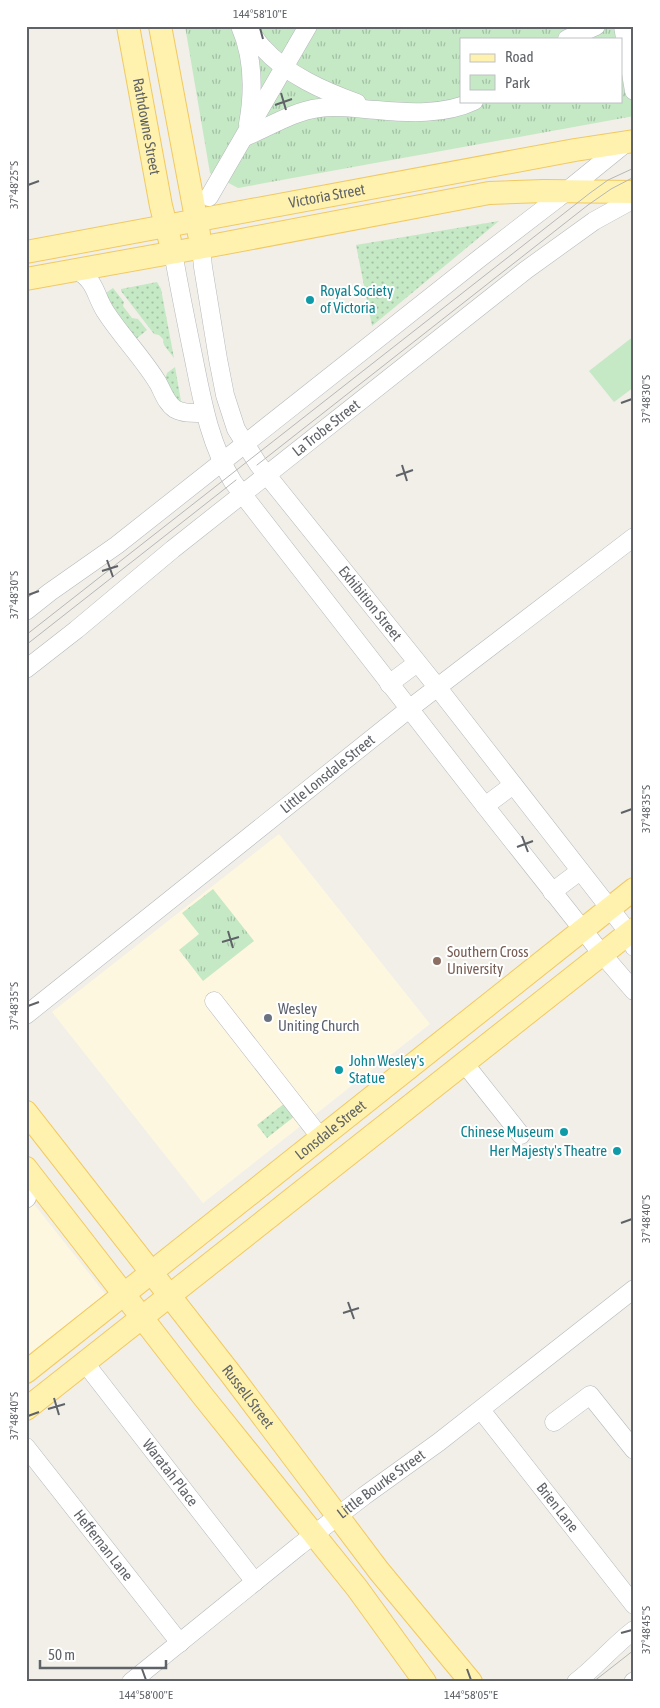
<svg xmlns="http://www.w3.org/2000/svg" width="660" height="1708" font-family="'Asap Condensed',sans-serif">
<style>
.commercial{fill:#fef7e0}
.grass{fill:url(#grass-dots)}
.park{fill:url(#park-tufts);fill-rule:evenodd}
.pitch{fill:#c5e8c5}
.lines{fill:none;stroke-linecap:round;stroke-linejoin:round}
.minor-casing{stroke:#b5b8bc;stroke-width:19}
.major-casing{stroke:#f2c960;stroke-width:24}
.minor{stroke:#fff;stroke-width:18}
.major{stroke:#fff2af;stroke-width:22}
.tram{stroke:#b6b7b8;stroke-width:1}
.ticks{fill:none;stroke:#5f6368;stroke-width:2}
.culture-dot{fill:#0f9aa8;stroke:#fff;stroke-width:2}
.education-dot{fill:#8d6e63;stroke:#fff;stroke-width:2}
.worship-dot{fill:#6b7280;stroke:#fff;stroke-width:2}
.labels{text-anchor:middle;stroke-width:4;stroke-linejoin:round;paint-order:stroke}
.street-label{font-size:15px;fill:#5f6368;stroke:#fff}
.culture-label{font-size:15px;fill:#0d838f;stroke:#fff;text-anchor:start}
.education-label{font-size:15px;fill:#785e54;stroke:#fff;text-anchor:start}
.worship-label{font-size:15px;fill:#5b616d;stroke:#fff;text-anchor:start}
.neatline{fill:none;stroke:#5f6368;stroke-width:2}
.ticks-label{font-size:12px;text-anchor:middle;fill:#5f6368}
</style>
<defs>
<pattern id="grass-dots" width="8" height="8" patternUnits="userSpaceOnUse" patternTransform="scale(1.25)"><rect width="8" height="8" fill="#c5e8c5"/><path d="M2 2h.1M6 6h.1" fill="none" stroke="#a3c0a4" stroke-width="1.8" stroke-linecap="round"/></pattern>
<pattern id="park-tufts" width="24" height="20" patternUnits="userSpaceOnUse" patternTransform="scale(1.25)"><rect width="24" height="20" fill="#c5e8c5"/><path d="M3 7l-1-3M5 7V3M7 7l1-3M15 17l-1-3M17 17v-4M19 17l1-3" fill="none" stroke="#a3c0a4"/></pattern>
</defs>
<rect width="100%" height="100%" fill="#f1efe8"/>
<g class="commercial">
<polygon points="279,834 430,1024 203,1203 52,1012"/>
<polygon points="26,1194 107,1296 26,1359"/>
</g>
<g class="grass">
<polygon points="499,221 372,326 356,245"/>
<polygon points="157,282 161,289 174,358 164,345 163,339 159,335 154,334 121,291 121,289"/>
<polygon points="113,288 124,302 123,306 132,318 138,319 147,330 136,339 103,295"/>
<polygon points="175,367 182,407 177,403 165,379 167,373"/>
<polygon points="285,1103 295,1116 267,1138 257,1125"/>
</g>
<g class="park">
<path d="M 185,26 L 634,26 L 634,116 L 238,188 L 210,173 ZM 461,39 L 621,39 L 621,101 L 461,101 Z"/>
<polygon points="213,889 254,941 203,981 179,950 199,934 182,913"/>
</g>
<polygon class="pitch" points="634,336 634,387 614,402 589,371"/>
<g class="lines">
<g class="minor-casing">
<g id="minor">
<path d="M 240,26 C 254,58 254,91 248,124"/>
<path d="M 247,26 C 252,33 257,42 263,48 C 287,75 324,91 357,103"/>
<polyline points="623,26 634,91"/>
<polyline points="567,39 596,26"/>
<path d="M 245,137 C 269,127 294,111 319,108 C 338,105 358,109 377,110 C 408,113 445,115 474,101"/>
<polyline points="209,197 308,26"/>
<path id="s1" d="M 201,247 L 203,267 L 218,359 L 225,395 L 236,429 L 258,464 L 438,688 L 629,933 L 634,947"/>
<path d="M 173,252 C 179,286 186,321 193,355 C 202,399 209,443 233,482 L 485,806 L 602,954 L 634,991"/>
<path d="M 77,270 C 97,283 94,293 105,311 C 121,336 143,358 158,383 C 163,392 166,403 175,409 C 184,414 195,413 205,413"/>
<polyline points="26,611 50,592 117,545 480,258 558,198 627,142"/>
<path id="s2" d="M 26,669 L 76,630 L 173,549 L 526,270 L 594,221 L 634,199"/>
<polyline points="389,684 417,663"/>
<polyline points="485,806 513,785"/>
<polyline points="552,892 580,871"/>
<polyline points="214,1001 321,1138"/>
<path id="s3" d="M 26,1015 L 409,709 L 634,537"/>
<polyline points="464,1063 521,1135"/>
<polyline points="26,1199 27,1198"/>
<path id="s4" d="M 85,1363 L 255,1582"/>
<path id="s5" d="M 481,1410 L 634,1605"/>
<polyline points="554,1422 590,1395 634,1450"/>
<path id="s6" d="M 26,1447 L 180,1643"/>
<path id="s7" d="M 131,1682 L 299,1546 L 364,1496 L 439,1442 L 634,1289"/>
<path d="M 576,1682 C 597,1666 613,1646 634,1630"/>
<polyline points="633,1682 634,1681"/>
</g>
</g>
<g class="major-casing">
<g id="major">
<path id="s8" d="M 128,26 L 161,206 L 170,241"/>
<polyline points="160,26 199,234"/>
<path id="s9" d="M 26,252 L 575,150 L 634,141"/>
<polyline points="26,279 226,243 489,193 544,191 634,192"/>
<path id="s10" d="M 26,1112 L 230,1373 L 379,1571 L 471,1682"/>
<polyline points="26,1168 202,1395 357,1588 425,1682"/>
<path id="s11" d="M 26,1372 L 634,889"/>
<polyline points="26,1409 634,929"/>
</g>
</g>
<use href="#minor" class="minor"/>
<use href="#major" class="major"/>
<g class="tram">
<polyline points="257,465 588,205 611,189 634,177"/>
<polyline points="26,635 590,193 608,180 634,168"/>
<polyline points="26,645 236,480"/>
<polyline points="593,1682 634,1650"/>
</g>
</g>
<path class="ticks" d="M 260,28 L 263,39M 281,93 L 286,110M 275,105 L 292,99M 28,185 L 39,181M 621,403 L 632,399M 402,465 L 407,481M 396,476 L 413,470M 107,560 L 113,577M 102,571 L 118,566M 28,595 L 39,591M 621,813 L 632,809M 522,836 L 528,852M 517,847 L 533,841M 228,931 L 233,948M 222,942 L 239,937M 28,1006 L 39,1002M 621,1223 L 632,1219M 348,1302 L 354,1319M 343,1313 L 359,1308M 54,1398 L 59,1415M 48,1409 L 65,1404M 28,1416 L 39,1412M 621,1633 L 632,1630M 142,1669 L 146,1680M 467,1669 L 471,1680"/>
<g class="culture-dot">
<circle cx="310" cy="300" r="5"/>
<circle cx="339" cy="1070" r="5"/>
<circle cx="564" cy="1132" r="5"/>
<circle cx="617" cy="1151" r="5"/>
</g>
<circle class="education-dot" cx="437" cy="961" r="5"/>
<circle class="worship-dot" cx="268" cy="1018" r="5"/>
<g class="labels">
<g class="street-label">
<text dy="5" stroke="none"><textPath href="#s8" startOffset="102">Rathdowne Street</textPath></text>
<text dy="5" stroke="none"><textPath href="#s9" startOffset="306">Victoria Street</textPath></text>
<text dy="5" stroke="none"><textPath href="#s2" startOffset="385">La Trobe Street</textPath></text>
<text dy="5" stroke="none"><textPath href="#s1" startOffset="406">Exhibition Street</textPath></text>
<text dy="5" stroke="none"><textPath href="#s3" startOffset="386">Little Lonsdale Street</textPath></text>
<text dy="5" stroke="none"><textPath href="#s11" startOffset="389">Lonsdale Street</textPath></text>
<text dy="5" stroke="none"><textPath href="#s10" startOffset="361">Russell Street</textPath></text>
<text dy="5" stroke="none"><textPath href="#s4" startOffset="139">Waratah Place</textPath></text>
<text dy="5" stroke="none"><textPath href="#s7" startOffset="319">Little Bourke Street</textPath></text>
<text dy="5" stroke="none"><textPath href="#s5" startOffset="124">Brien Lane</textPath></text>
<text dy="5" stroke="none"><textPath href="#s6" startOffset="125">Heffernan Lane</textPath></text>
</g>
<g class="culture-label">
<text x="320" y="296">Royal Society<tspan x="320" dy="17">of Victoria</tspan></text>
<text x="349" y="1066">John Wesley's<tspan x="349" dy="17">Statue</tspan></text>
<text x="554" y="1137" text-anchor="end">Chinese Museum</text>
<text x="607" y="1156" text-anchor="end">Her Majesty's Theatre</text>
</g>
<g class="education-label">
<text x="447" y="957">Southern Cross<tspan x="447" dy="17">University</tspan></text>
</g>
<g class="worship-label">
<text x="278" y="1014">Wesley<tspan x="278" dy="17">Uniting Church</tspan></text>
</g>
</g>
<rect width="660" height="1708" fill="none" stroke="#ffffff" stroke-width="55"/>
<rect x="460" y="38" width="162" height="65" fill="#ffffff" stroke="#bfc1c3"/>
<rect x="470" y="54" width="25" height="8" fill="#fff2af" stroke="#bfc1c3"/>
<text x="505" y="62" font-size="15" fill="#5f6368">Road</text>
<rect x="470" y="75" width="25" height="15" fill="url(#park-tufts)" stroke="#bfc1c3"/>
<text x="505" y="88" font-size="15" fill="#5f6368">Park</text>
<path d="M40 1660v8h126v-8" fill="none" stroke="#5f6368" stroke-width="2.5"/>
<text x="48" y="1660" font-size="15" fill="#5f6368" stroke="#ffffff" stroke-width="4" paint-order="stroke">50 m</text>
<rect x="28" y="28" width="604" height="1652" class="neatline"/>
<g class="ticks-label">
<text x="260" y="18">144°58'10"E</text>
<text transform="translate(14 185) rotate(-90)" y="4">37°48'25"S</text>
<text transform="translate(646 399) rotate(-90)" y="4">37°48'30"S</text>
<text transform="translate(14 595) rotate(-90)" y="4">37°48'30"S</text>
<text transform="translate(646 809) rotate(-90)" y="4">37°48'35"S</text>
<text transform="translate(14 1006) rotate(-90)" y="4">37°48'35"S</text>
<text transform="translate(646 1219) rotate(-90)" y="4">37°48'40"S</text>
<text transform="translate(14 1416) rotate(-90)" y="4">37°48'40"S</text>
<text transform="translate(646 1630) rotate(-90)" y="4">37°48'45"S</text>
<text x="146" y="1699">144°58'00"E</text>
<text x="471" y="1699">144°58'05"E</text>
</g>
</svg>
